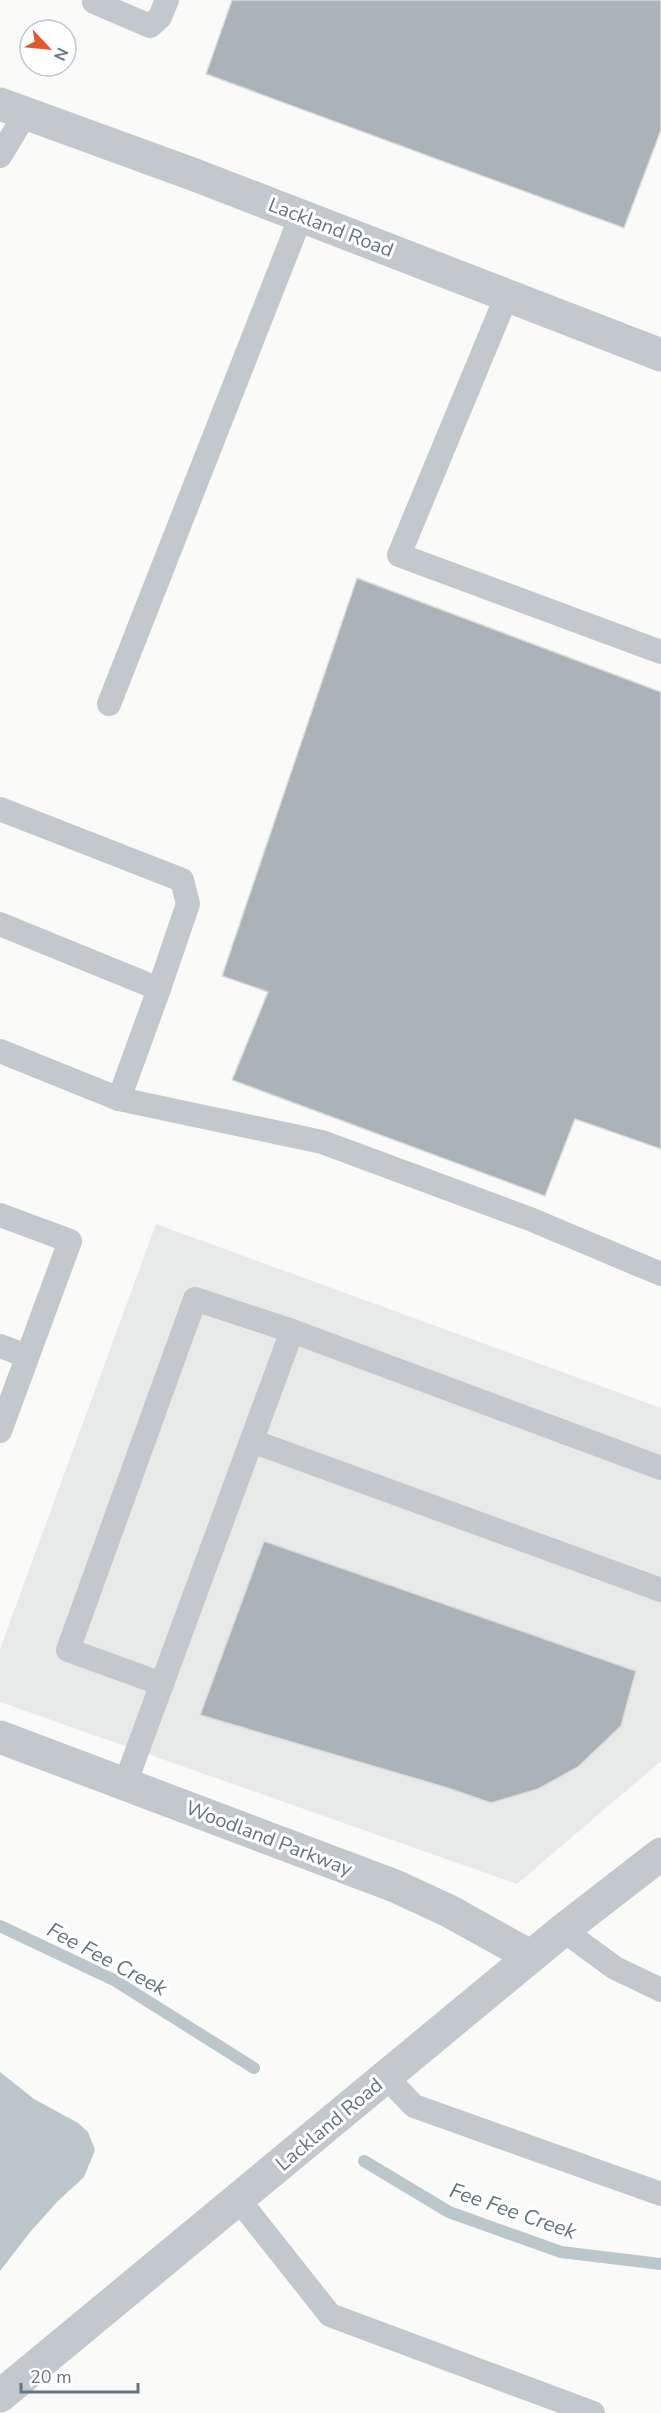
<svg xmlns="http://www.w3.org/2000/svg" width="661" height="2413" font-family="'Nunito Sans',sans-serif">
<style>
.built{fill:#e8e9e9}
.water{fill:#bbc7cb}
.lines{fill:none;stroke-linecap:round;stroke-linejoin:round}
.stream{stroke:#bbc7cb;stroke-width:12}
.building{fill:#aab3b9;stroke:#dcdcda;stroke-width:1.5}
.service{stroke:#c3c8cc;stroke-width:24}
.minor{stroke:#c3c8cc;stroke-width:33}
.tertiary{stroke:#c3c8cc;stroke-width:33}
.labels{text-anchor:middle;stroke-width:6;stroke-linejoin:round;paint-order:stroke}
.street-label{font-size:20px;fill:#657683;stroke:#fff}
.water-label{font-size:21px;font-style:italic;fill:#60757c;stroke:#fff}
</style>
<rect width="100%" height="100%" fill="#fafaf8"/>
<polygon class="built" points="156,1224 661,1408 661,1761 517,1884 0,1702 0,1649"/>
<polygon class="water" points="0,2072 34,2099 78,2123 88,2132 95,2150 84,2177 57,2202 31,2231 0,2271"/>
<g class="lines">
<g class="stream">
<polyline points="0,1926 114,1980 254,2068"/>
<polyline points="364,2161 449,2212 561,2252 661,2264"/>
</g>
</g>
<g class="building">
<polygon points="232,0 661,0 661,130 624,228 206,74"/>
<polygon points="357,578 661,692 661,1149 575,1119 545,1196 232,1080 268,992 222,976"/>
<polygon points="264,1541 636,1671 621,1726 578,1767 538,1789 491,1803 451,1789 200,1715"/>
</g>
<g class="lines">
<g class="service">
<polyline points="95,0 94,2 150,26 160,17 167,0"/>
<polyline points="0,156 26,113"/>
<polyline points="507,295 399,555 661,652"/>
<polyline points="109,704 301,216"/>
<polyline points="0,809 182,880 188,904 159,989"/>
<polyline points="0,924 159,989 119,1099 322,1142 530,1219 661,1274"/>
<polyline points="0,1051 119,1099"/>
<polyline points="0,1215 70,1241 0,1431"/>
<polyline points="0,1346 27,1356"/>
<polyline points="252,1441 661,1590"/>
<polyline points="162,1684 68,1650 195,1299 292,1331"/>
<polyline points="125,1784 292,1331 661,1468"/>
<polyline points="563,1930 615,1968 661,1990"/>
<polyline points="386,2077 414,2106 661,2194"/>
<polyline points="238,2199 330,2315 593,2413"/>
</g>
<g class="minor">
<polyline points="0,104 195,175 661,355"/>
<polyline points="0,1737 395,1886 449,1911 530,1956"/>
</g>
<polyline class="tertiary" points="0,2396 563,1930 661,1854"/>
</g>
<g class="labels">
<g class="street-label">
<text transform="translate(331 227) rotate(21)" y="7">Lackland Road</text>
<text transform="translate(269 1838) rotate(21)" y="7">Woodland Parkway</text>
<text transform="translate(329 2124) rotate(-40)" y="7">Lackland Road</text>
</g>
<g class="water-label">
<text transform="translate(107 1959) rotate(28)" y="7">Fee Fee Creek</text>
<text transform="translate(513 2211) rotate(19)" y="7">Fee Fee Creek</text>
</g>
</g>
<g transform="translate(48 48) rotate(116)"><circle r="28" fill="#ffffff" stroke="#c1c8cd" stroke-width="1.5"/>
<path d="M0-4.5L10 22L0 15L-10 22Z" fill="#e4572e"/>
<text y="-9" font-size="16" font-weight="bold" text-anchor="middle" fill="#657683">N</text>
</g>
<path d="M21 2383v9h117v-9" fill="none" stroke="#657683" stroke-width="3"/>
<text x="30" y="2383" font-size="18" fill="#657683" stroke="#ffffff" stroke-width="4.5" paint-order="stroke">20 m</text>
</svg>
